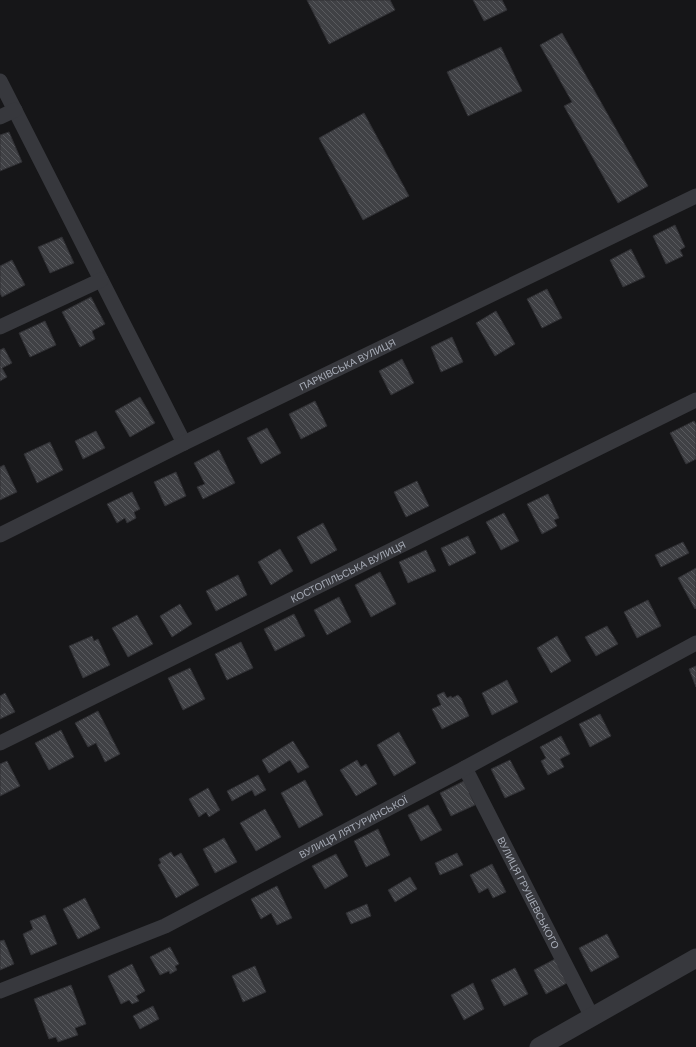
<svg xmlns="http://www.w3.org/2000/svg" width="696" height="1047" font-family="Helvetica,sans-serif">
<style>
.building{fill:url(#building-back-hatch);stroke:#303034}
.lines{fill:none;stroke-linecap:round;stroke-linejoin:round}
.minor{stroke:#37383d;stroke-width:15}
.tertiary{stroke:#37383d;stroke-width:19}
.labels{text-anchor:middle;stroke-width:3;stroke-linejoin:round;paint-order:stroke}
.street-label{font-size:10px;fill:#a8adb8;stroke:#111113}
</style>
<defs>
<pattern id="building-back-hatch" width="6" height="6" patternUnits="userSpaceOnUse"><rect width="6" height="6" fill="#404145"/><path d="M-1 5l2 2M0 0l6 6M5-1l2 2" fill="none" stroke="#595a5e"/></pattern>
</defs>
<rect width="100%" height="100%" fill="#161618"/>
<g class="building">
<polygon points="307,0 390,0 395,10 329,44"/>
<polygon points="473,0 502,0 507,10 484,21"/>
<polygon points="562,33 648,186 618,203 564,106 572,102 540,45"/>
<polygon points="501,47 522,91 468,116 447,72"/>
<polygon points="364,113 409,196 363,220 319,138"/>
<polygon points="9,132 22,162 0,171 0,135"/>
<polygon points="675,225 685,247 680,250 683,256 666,264 653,236"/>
<polygon points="62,237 74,263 50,273 38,247"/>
<polygon points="631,249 645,277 623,287 610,260"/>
<polygon points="12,260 25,285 2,297 0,293 0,266"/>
<polygon points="547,289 562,318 542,328 527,299"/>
<polygon points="91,297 105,324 92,331 95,339 80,347 62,312"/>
<polygon points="496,311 515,344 495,356 476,323"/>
<polygon points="45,321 56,345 30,357 19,333"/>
<polygon points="452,337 463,362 441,372 431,347"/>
<polygon points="4,348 12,363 2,368 7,377 0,381 0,350"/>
<polygon points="402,359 414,383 391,395 379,371"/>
<polygon points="140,397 155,423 130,437 115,411"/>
<polygon points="315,401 327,426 301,439 289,414"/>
<polygon points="694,421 696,424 696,459 686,464 670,433"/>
<polygon points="267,428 281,453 261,464 247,438"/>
<polygon points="96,431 105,448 83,459 75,441"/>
<polygon points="50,442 63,470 37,483 24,454"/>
<polygon points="219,450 235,483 203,499 197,487 205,484 194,463"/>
<polygon points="4,465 17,492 0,500 0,467"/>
<polygon points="176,472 186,496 165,506 154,482"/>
<polygon points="417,481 429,506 406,517 394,492"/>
<polygon points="132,492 140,509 134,512 136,518 127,523 125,518 117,523 107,504"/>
<polygon points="548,494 559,518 554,520 557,526 542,534 527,504"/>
<polygon points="504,513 519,541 501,550 486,522"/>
<polygon points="323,523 337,550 311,564 297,537"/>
<polygon points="468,536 476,553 449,566 441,548"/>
<polygon points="683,542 689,553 661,567 655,555"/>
<polygon points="280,549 293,571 271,585 258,562"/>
<polygon points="426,550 436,571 408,583 399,562"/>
<polygon points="696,568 696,608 695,609 678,578"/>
<polygon points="380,572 396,604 371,617 355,585"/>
<polygon points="238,575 247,595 216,611 206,591"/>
<polygon points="339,597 351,622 327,635 314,610"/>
<polygon points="648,600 661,626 637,638 624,612"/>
<polygon points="180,604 192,624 172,637 160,616"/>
<polygon points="294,614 305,636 275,651 264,629"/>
<polygon points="137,615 153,644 128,657 112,628"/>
<polygon points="607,626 618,644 596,656 585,637"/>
<polygon points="92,636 94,641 98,639 110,665 83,678 69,646"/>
<polygon points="557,636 571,661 551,673 537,648"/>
<polygon points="241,642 253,668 227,680 215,654"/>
<polygon points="696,666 696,687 689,669"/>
<polygon points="190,668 205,699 183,710 168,678"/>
<polygon points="507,680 518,702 492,715 482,693"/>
<polygon points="444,692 447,698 451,696 452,698 458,695 461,698 469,716 442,729 432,709 441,705 437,695"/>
<polygon points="5,693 15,712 0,719 0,696"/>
<polygon points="98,711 120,754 105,762 96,743 88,747 75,723"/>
<polygon points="600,714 611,736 590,747 579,724"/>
<polygon points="61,730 74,757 49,770 35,743"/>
<polygon points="399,732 416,763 394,776 377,745"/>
<polygon points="561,736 570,754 560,759 564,767 548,775 541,761 546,758 540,747"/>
<polygon points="293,741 309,767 298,773 290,760 269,773 262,760"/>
<polygon points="357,760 361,767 366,764 377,784 356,796 340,770"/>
<polygon points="510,760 525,789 505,798 491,769"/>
<polygon points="7,761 20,786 0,796 0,764"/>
<polygon points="258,775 266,790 255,796 252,790 232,801 227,791"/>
<polygon points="305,780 323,815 299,828 281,793"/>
<polygon points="464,781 475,805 451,816 440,793"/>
<polygon points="208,788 220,810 209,817 206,812 199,817 189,799"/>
<polygon points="428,805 442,830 421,841 408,815"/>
<polygon points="265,809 281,837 256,851 240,823"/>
<polygon points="378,829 390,855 366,867 354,841"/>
<polygon points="224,838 237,862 215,873 203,849"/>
<polygon points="171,852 174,857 181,853 199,885 176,898 158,865 161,863 159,859"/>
<polygon points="457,853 463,865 440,875 435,863"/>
<polygon points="336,854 348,876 325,889 312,866"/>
<polygon points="492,864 506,892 493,898 488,888 479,893 470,875"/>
<polygon points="410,877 417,889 395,902 388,890"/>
<polygon points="277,886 292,918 277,925 271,913 261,919 251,899"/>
<polygon points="85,898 100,928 78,939 63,909"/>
<polygon points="367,904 371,916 351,924 346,913"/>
<polygon points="45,915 57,944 31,955 23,934 33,929 30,921"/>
<polygon points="607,934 619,957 591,972 579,948"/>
<polygon points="4,940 14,964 0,970 0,941"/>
<polygon points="170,947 179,964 175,966 177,970 170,974 169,971 160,975 150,957"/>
<polygon points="555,959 567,983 546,994 534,970"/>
<polygon points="132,964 145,991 136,996 139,1001 132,1004 129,1000 121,1004 108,976"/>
<polygon points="255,966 266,992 243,1002 232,976"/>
<polygon points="515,968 528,994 504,1006 491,980"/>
<polygon points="473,983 484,1009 464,1020 451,995"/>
<polygon points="71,985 86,1024 75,1028 78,1035 58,1042 56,1037 49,1039 34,999"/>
<polygon points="153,1006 159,1019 140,1029 133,1016"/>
</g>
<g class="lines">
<g class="minor">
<polyline points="0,81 184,443"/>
<polyline points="0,117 15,110"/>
<polyline points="0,327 101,280"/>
<path id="s1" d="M 0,535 L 184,443 L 696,196"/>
<path id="s2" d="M 0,743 L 696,400"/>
<path id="s3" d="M 465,768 L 592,1017"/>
<path id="s4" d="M 0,991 L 165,926 L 465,768 L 696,643"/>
</g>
<polyline class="tertiary" points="539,1047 696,958"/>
</g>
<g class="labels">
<g class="street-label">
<text dy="4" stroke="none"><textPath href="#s1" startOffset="387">ПАРКІВСЬКА ВУЛИЦЯ</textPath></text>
<text dy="4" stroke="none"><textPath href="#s2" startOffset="388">КОСТОПІЛЬСЬКА ВУЛИЦЯ</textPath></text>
<text dy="4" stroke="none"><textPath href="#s4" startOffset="390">ВУЛИЦЯ ЛЯТУРИНСЬКОЇ</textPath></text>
<text dy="4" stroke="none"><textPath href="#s3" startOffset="140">ВУЛИЦЯ ГРУШЕВСЬКОГО</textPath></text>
</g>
</g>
</svg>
